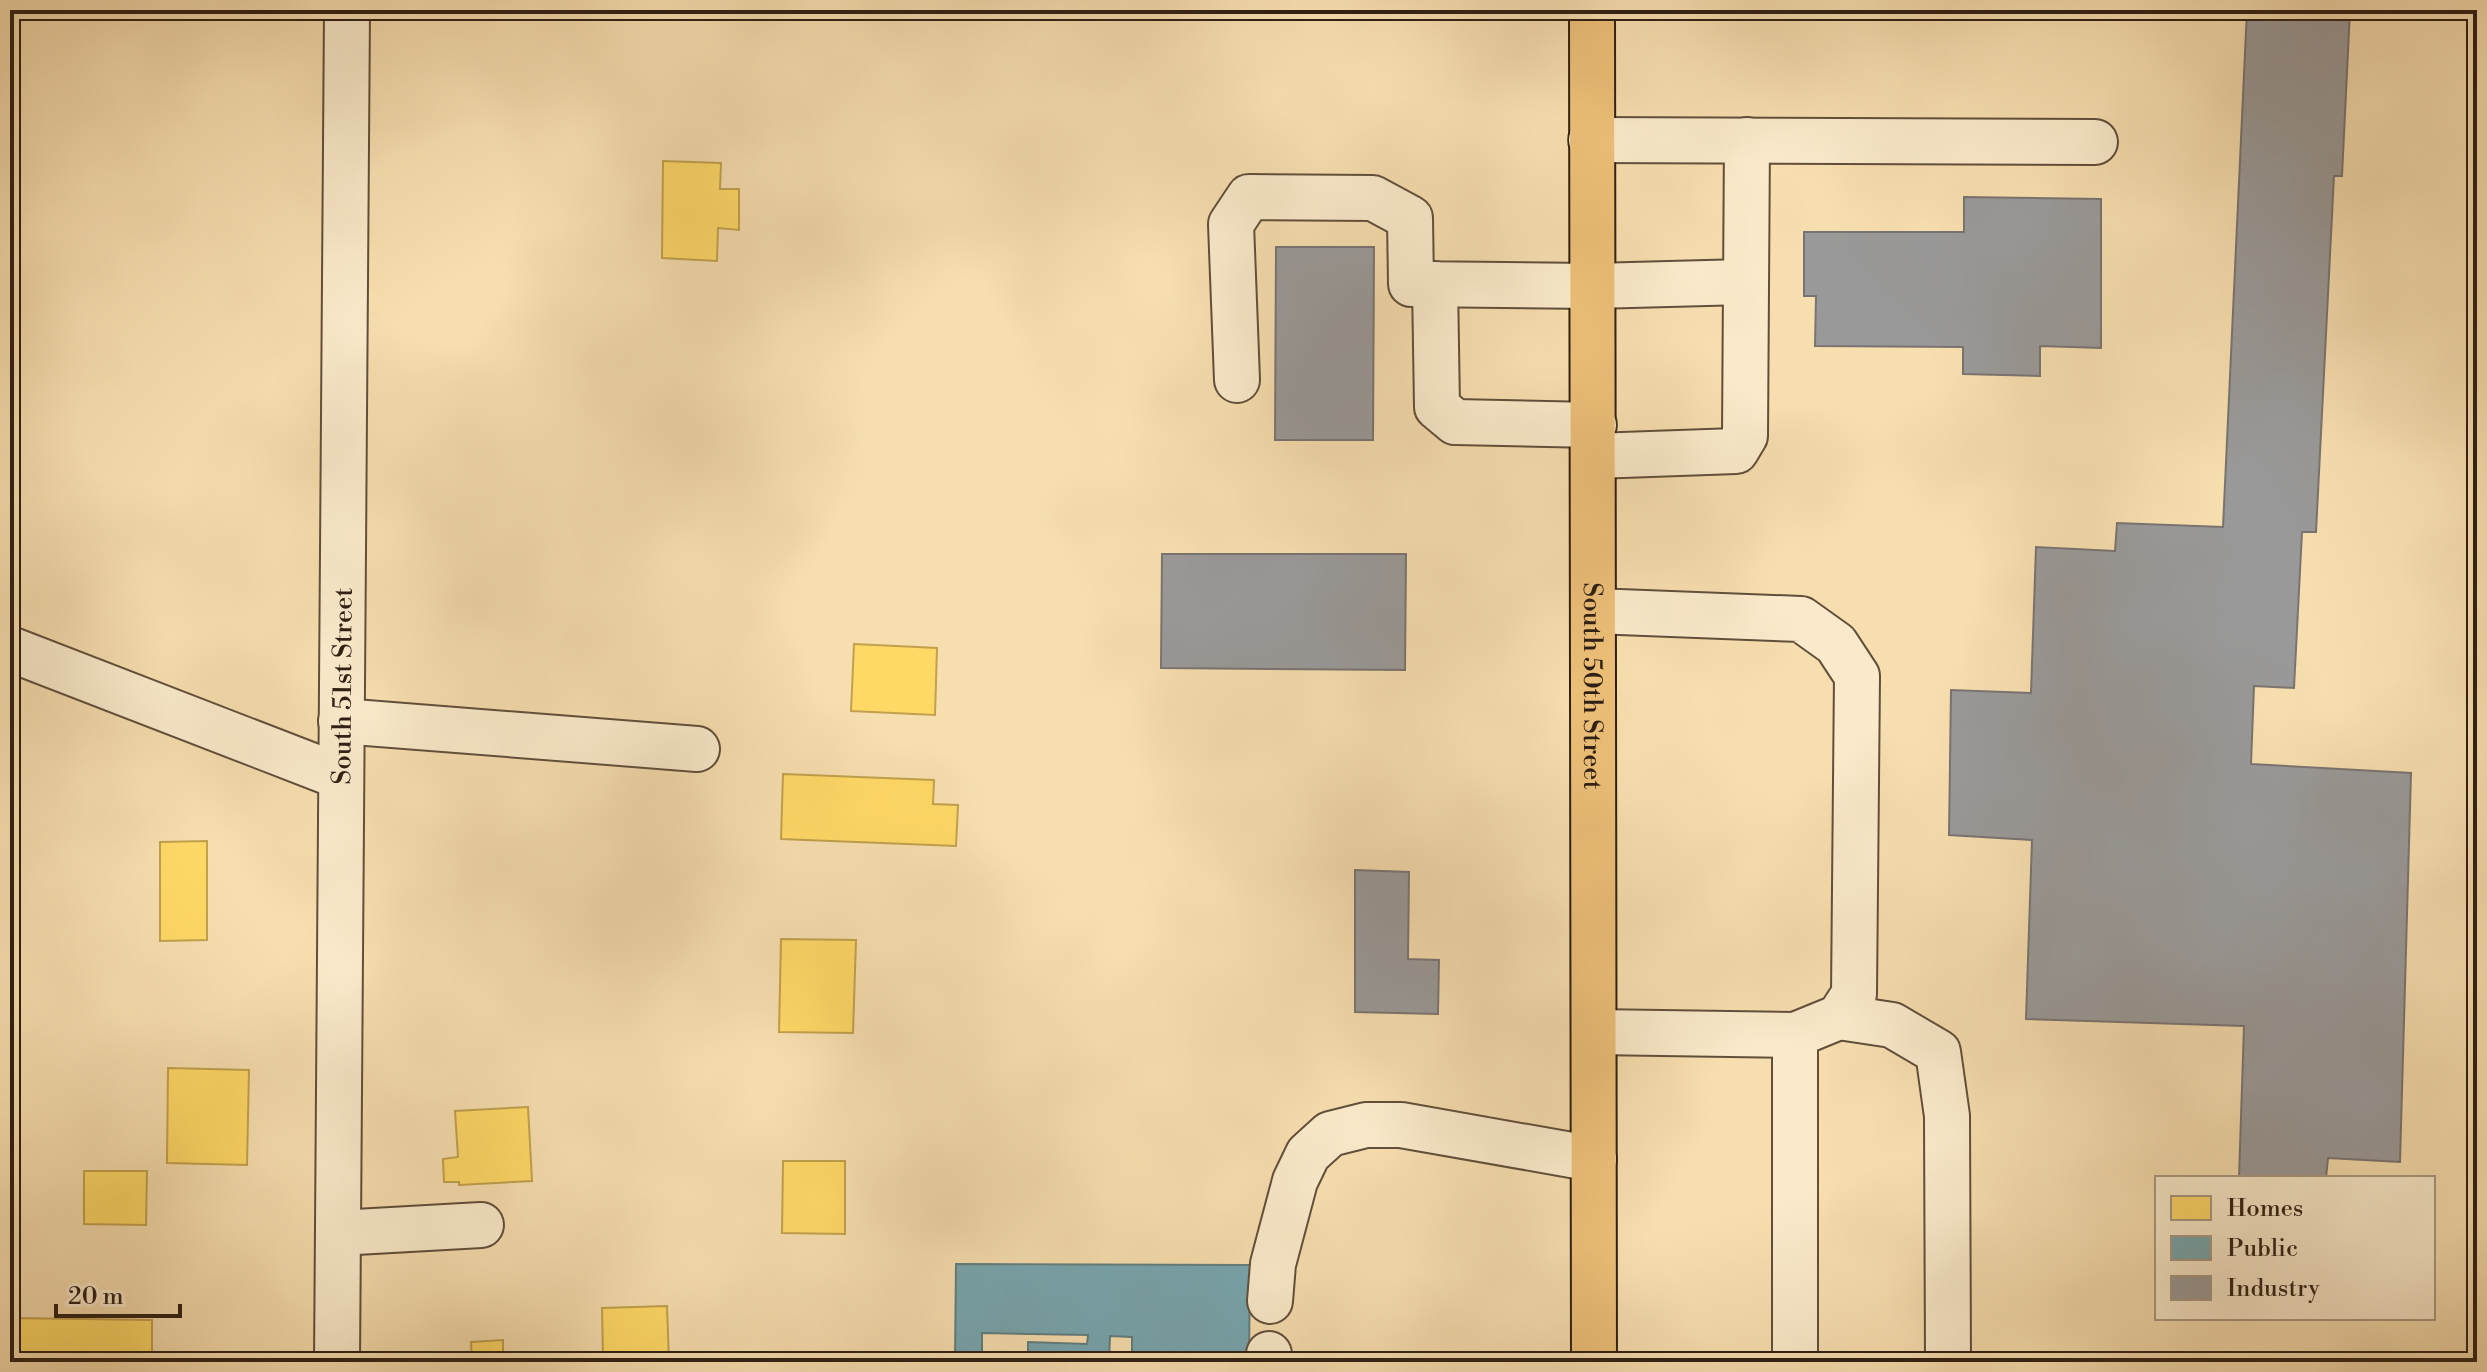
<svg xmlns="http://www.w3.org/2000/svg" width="2487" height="1372" font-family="'Libre Bodoni',serif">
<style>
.homes{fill:#ffd966;stroke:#c1a14d;stroke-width:2}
.public{fill:#76a5af;stroke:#617d80;stroke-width:2;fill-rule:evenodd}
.industry{fill:#999;stroke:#797471;stroke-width:2}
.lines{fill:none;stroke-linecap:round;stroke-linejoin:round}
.minor-casing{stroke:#614f3b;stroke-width:48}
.major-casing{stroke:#2f1f14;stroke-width:48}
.minor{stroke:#faeacb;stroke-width:44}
.major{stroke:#ecbf78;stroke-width:44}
.labels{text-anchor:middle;stroke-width:8;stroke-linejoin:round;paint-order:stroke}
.street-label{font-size:26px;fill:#2f1f14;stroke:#faeacb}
</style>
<rect width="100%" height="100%" fill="#f7deaf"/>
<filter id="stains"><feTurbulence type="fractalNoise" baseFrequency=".0025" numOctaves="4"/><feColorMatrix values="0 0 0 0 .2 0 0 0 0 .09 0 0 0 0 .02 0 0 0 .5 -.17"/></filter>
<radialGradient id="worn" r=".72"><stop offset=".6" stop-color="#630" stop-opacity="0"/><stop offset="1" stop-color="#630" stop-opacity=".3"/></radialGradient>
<g class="homes">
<polygon points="663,161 721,163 720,189 739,189 739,230 718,228 717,261 662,258"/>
<polygon points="854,644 937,648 935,715 851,711"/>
<polygon points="783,774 934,780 933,804 958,805 956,846 781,839"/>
<polygon points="207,841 207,940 160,941 160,842"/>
<polygon points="781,939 856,940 853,1033 779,1032"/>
<polygon points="168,1068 249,1070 247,1165 167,1163"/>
<polygon points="528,1107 532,1181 459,1185 459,1182 444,1182 443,1159 458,1157 455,1111"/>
<polygon points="783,1161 845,1161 845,1234 782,1233"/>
<polygon points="84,1171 147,1171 146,1225 84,1224"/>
<polygon points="667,1306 669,1361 603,1362 602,1308"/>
<polygon points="10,1318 152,1320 152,1362 10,1362"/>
<polygon points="503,1340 503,1362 472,1362 471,1342"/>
</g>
<path class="public" d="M 956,1264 L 1250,1265 L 1249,1362 L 1132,1362 L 1132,1337 L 1110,1336 L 1109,1362 L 955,1362 ZM 982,1333 L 1088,1335 L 1087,1344 L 1028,1342 L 1028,1357 L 982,1355 Z"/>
<g class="industry">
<polygon points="2247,10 2350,10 2342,176 2334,176 2316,532 2302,532 2294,688 2254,686 2251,764 2411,773 2400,1162 2328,1158 2326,1178 2239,1178 2244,1026 2026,1019 2032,840 1949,835 1951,690 2031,693 2036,547 2115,551 2117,523 2223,527"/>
<polygon points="1964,197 2101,199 2101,348 2040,346 2040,376 1963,374 1963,347 1815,346 1816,296 1804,296 1804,232 1964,232"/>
<polygon points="1276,247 1374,247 1373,440 1275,440"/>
<polygon points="1162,554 1406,554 1405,670 1161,668"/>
<polygon points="1355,870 1409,872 1408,959 1439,960 1438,1014 1355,1012"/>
</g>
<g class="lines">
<g class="minor-casing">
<g id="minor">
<polyline points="1591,140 2095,142"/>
<polyline points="1435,284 1437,407 1455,422 1594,425"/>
<polyline points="1237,380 1231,224 1249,197 1373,198 1410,218 1411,284 1593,286 1745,282"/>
<polyline points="1594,456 1736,451 1745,436 1747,140"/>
<polyline points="1594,611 1801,619 1836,644 1857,676 1854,994 1839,1017 1795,1035 1594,1032"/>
<polyline points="10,649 341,777"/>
<polyline points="341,721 697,749"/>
<polyline points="1839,1017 1892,1025 1938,1052 1947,1116 1948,1362"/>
<polyline points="338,1233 481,1225"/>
<polyline points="1270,1301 1273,1264 1295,1181 1308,1154 1330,1134 1366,1125 1401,1125 1594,1159"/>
<polyline points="1269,1354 1269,1362"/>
<path id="s1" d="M 337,1362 L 347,10"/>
<polyline points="1795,1362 1795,1035"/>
</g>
</g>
<g class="major-casing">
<g id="major">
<path id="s2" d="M 1592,10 L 1594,1362"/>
</g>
</g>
<use href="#minor" class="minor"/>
<use href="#major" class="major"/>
</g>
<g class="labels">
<g class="street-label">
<text dy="9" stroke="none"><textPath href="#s1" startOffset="676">South 51st Street</textPath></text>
<text dy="9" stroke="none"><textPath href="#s2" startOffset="676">South 50th Street</textPath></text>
</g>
</g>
<rect width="2487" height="1372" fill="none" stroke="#f7deaf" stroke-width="40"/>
<rect x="12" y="12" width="2463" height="1348" fill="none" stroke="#2f1f14" stroke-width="4"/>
<rect x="20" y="20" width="2447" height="1332" fill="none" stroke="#2f1f14" stroke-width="2"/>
<rect x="2155" y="1176" width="280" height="144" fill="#faeacb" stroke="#a99982" stroke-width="2"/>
<rect x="2171" y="1196" width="40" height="24" fill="#ffd966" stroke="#a99982" stroke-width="2"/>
<text x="2227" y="1216" font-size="24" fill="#2f1f14">Homes</text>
<rect x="2171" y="1236" width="40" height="24" fill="#76a5af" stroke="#a99982" stroke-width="2"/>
<text x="2227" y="1256" font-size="24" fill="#2f1f14">Public</text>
<rect x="2171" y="1276" width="40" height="24" fill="#999999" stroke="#a99982" stroke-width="2"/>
<text x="2227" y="1296" font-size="24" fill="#2f1f14">Industry</text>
<path d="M56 1304v12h124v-12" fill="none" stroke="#2f1f14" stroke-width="4"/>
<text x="68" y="1304" font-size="24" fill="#2f1f14" stroke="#faeacb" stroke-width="6" paint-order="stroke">20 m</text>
<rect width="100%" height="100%" filter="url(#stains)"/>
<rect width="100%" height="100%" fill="url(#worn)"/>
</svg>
